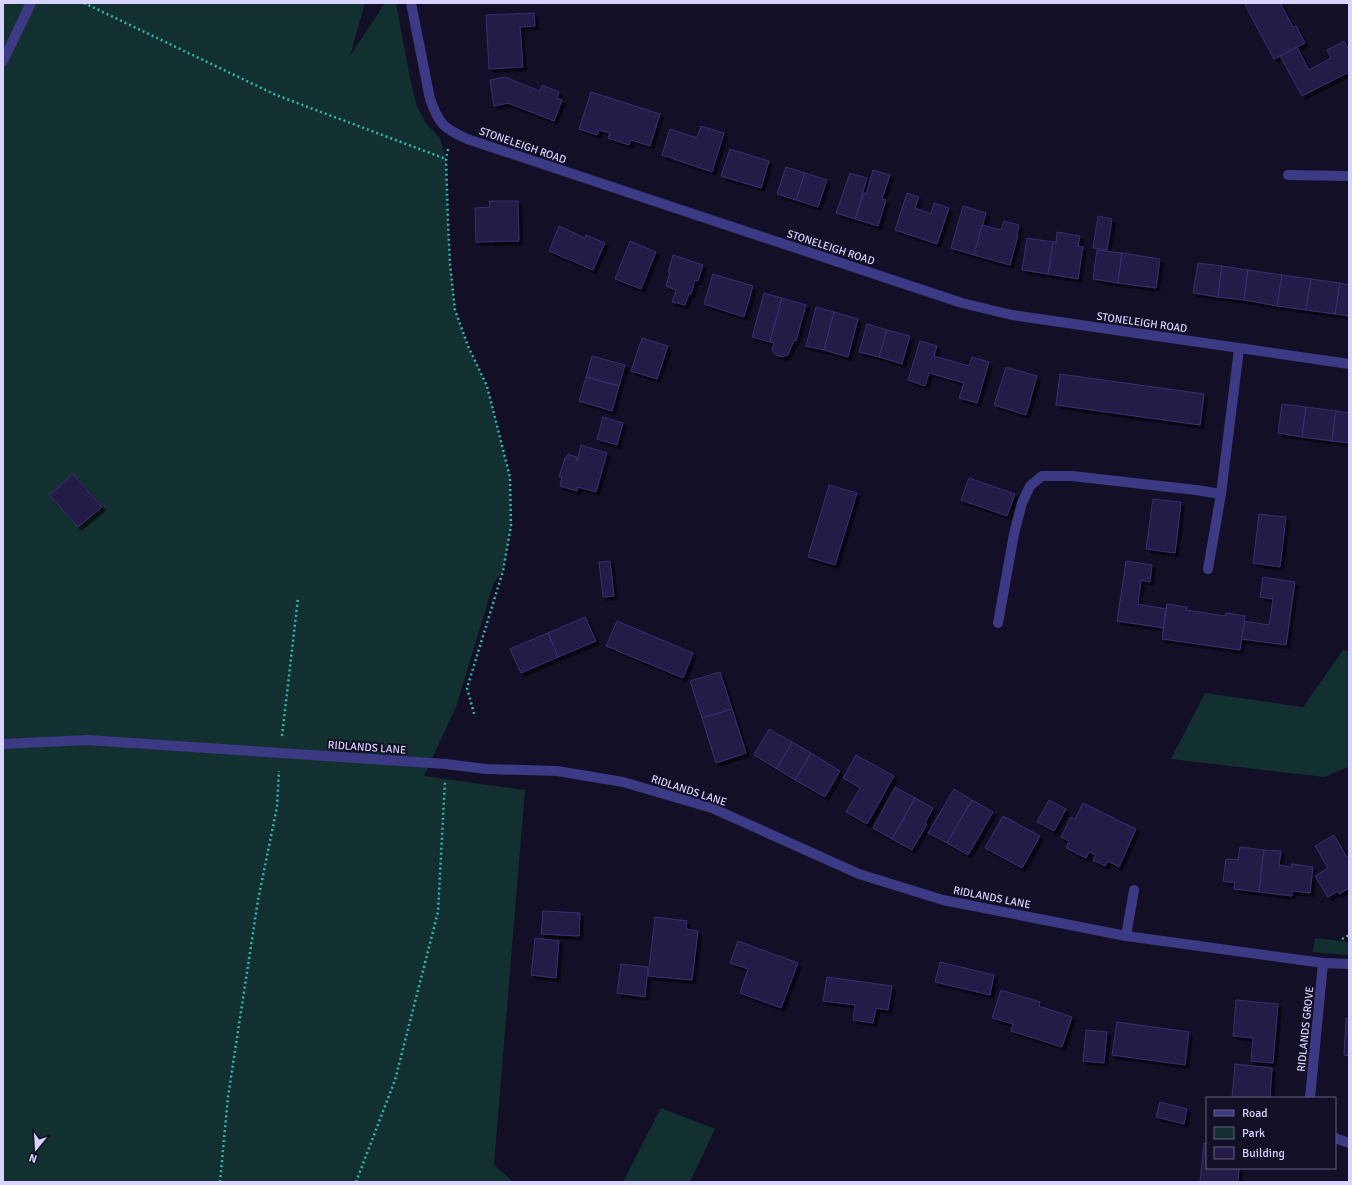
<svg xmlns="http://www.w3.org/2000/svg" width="1352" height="1185" font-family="Signika,sans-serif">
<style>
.green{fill:#12302f}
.building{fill:#241b47;stroke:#3b2d73;filter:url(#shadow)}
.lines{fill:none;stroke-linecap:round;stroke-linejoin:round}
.path{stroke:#2fb8b0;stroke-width:2.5;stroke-dasharray:2 3;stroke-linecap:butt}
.minor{stroke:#3d3a85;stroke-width:10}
.labels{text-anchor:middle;stroke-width:4;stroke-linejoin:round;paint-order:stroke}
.street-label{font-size:11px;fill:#d9d4ff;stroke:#130f26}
</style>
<defs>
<filter id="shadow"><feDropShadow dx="3.5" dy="3.5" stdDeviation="0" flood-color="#0009"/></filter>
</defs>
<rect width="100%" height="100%" fill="#130f26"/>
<g class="green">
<polygon points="3,3 365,3 350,56 385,3 396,3 411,83 417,106 425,122 440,138 446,159 448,222 450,264 455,310 468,346 487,386 510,477 511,526 503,571 494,582 456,707 424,776 525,790 494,1165 513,1182 3,1182"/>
<polygon points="1343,650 1349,652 1348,767 1324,777 1171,759 1205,693 1303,707"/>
<polygon points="1315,938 1349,942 1349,955 1313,952"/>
<polygon points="661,1108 715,1129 690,1182 623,1182"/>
</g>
<g class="building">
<polygon points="1244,3 1280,3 1293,27 1296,26 1305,43 1274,59"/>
<polygon points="534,13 535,26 520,27 523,67 489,69 486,15"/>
<polygon points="1344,41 1349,50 1349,72 1302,96 1280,56 1297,47 1309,70 1331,58 1327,50"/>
<polygon points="505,77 540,91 542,85 559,92 557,98 562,100 554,121 508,103 494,106 490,80"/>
<polygon points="591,92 660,114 650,146 631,140 629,145 608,138 610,133 599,130 597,135 579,129"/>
<polygon points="701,126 724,133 712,172 662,155 670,129 697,138"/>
<polygon points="730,149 769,161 761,188 721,176"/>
<polygon points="786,167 805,173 796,200 777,194"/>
<polygon points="873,170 890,175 882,199 886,200 878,226 855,219 864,193 866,194"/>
<polygon points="805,173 827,180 818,207 796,200"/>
<polygon points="850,173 867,178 855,219 836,213"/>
<polygon points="907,193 919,197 915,208 931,214 934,203 949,208 937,244 895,230"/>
<polygon points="489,201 518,201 519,241 476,242 475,208 490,207"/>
<polygon points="963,206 986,213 974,255 951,248"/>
<polygon points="1098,216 1112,219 1107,250 1093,248"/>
<polygon points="1004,221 1019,225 1017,235 1018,235 1010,265 974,255 982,225 1001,230"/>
<polygon points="559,226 585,238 586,235 605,243 593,270 549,251"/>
<polygon points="1057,232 1080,236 1078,246 1083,247 1078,279 1048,274 1053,242 1056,242"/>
<polygon points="1027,238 1053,242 1048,274 1022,270"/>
<polygon points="630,241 656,252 641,289 615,279"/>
<polygon points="1097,250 1122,253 1118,283 1093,279"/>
<polygon points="1122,253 1160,259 1156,288 1118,283"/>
<polygon points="673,255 703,265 698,281 695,280 691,294 689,294 685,305 672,302 676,290 666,286 670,273 668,272"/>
<polygon points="1198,263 1222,266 1218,297 1193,293"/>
<polygon points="1222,266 1248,270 1244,300 1218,297"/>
<polygon points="1248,270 1282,275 1277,306 1244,300"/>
<polygon points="713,274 753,286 744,317 704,304"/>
<polygon points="1282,275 1311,279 1306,310 1277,306"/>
<polygon points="1311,279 1340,283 1335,314 1306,310"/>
<polygon points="1340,283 1349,285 1349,316 1335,314"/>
<polygon points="764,293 782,298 770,342 752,337"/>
<polygon points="782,298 806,305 796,341 794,340 788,355 782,357 776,355 772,350 774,343 770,342"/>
<polygon points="816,307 834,312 824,350 806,346"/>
<polygon points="834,312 858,319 848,357 824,350"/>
<polygon points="867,324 887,330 879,357 859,352"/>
<polygon points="887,330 910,336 902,364 879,357"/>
<polygon points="642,338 668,346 657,379 631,371"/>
<polygon points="920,341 937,346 934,356 969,366 972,357 989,362 977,403 959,398 964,383 929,373 925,386 908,380"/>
<polygon points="592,356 625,365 619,386 586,377"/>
<polygon points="1006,367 1037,376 1026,415 994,405"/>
<polygon points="1060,374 1204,394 1200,425 1056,405"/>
<polygon points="586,377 619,386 612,411 579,401"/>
<polygon points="1282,404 1306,407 1302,437 1278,433"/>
<polygon points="1306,407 1336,411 1332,441 1302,437"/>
<polygon points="1336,411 1349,413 1349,443 1332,441"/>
<polygon points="603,417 623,423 617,445 597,439"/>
<polygon points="581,445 607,453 596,492 578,487 577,491 560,486 562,477 559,477 565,458 566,458 568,454 577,457 576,461 577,461"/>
<polygon points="73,474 102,507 78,527 49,495"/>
<polygon points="969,478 1015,494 1007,516 961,500"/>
<polygon points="829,485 857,493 835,565 808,557"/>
<polygon points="1153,499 1181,502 1175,553 1146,549"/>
<polygon points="1259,514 1286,517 1280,567 1253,563"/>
<polygon points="610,561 614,596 603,597 599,562"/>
<polygon points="1126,561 1152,565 1150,582 1141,580 1138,604 1166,609 1163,628 1117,621"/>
<polygon points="1263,577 1295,582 1286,645 1241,639 1244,621 1269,625 1273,599 1260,597"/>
<polygon points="1167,604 1187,607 1186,610 1225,616 1226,613 1245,616 1240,650 1162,639"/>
<polygon points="585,617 596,641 558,657 548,633"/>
<polygon points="617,621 693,653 683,678 606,646"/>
<polygon points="548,633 558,657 521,673 510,649"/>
<polygon points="720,672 732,709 702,718 690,681"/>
<polygon points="732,709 746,753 716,763 702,718"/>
<polygon points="769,729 792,742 777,769 754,755"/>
<polygon points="792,742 811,753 795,780 777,769"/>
<polygon points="811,753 840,771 825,797 795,780"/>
<polygon points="856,755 894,776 867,824 846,812 860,788 843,778"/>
<polygon points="895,787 915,798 892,839 873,828"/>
<polygon points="954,789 972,800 947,843 928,833"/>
<polygon points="915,798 933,808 925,823 927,824 912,850 892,839"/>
<polygon points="972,800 993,812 968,855 947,843"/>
<polygon points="1049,800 1066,809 1054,831 1037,822"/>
<polygon points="1083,803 1136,829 1119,867 1108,861 1105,866 1093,860 1096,855 1089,852 1086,858 1066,848 1069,841 1061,837 1071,817 1075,819"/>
<polygon points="1003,816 1040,836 1022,868 985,848"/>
<polygon points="1334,835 1347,857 1349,856 1349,888 1339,894 1338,891 1328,897 1315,876 1328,868 1315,846"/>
<polygon points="1240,847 1264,850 1259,892 1234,889 1235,883 1223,881 1226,859 1238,860"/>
<polygon points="1264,850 1281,851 1279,865 1291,867 1292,864 1313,867 1310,893 1292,891 1292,896 1259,892"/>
<polygon points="543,911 580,913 579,936 541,934"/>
<polygon points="655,917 687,921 686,929 698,931 692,980 648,976"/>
<polygon points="535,938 559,941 556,978 531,975"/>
<polygon points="738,941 798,963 781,1008 740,993 748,969 730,963"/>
<polygon points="940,962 994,975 990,995 935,982"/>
<polygon points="621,964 648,967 645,997 617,993"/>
<polygon points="827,977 892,986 888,1010 876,1008 873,1023 853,1020 855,1005 823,1001"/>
<polygon points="1001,990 1040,1002 1039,1006 1072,1017 1062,1047 1011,1031 1013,1024 992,1018"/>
<polygon points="1236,1000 1278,1004 1273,1063 1251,1061 1253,1038 1233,1036"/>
<polygon points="1346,1018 1349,1019 1349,1056 1344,1055"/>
<polygon points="1117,1022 1189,1032 1185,1065 1112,1055"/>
<polygon points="1086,1030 1107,1032 1104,1063 1083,1061"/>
<polygon points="1235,1064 1272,1068 1270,1098 1232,1098"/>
<polygon points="1160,1102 1187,1109 1184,1124 1156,1117"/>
<polygon points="1204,1143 1207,1144 1207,1168 1239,1168 1238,1182 1200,1182"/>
</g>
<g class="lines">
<g class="path">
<polyline points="84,3 276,95 446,159"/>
<polyline points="448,149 446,159 448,222 450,264 455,310 468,346 487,386 510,477 511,526 503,571 467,688 475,717"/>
<polyline points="282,736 298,598"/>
<polyline points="1342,939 1349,935"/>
<polyline points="220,1182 228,1097 258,900 277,807 279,771"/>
<polyline points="356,1182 395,1080 438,912 445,781"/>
</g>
<g class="minor">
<path d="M 411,3 L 430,99 C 439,124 443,128 467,139 L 962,303 L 1012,315 L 1349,364"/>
<polyline points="3,61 31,3"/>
<polyline points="1288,175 1349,176"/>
<polyline points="1208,569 1221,494 1239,349"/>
<polyline points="998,623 1014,534 1022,503 1030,486 1042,476 1072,476 1196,490 1221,494"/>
<polyline points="3,744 87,740 446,764 486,769 557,771 623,782 712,808 859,874 943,900 1126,936 1323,963 1349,964"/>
<polyline points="1126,936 1134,890"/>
<polyline points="1310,1098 1323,963"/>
<polyline points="1335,1138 1349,1143"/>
</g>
</g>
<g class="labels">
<g class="street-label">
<text transform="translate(523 145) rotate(19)" y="4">STONELEIGH ROAD</text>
<text transform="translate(831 247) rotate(18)" y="4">STONELEIGH ROAD</text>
<text transform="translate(1142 322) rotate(8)" y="4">STONELEIGH ROAD</text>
<text transform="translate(367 747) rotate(4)" y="4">RIDLANDS LANE</text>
<text transform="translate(689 790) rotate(18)" y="4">RIDLANDS LANE</text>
<text transform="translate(992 897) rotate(11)" y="4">RIDLANDS LANE</text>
<text transform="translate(1305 1029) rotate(-84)" y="4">RIDLANDS GROVE</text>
</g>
</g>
<rect width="1352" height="1185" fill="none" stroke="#d9d4ff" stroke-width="8"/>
<rect x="1206" y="1097" width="130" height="72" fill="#130f26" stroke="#625e7d"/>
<rect x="1214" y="1110" width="20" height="6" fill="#3d3a85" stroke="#625e7d"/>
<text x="1242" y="1117" font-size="12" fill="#d9d4ff">Road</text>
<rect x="1214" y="1127" width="20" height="12" fill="#12302f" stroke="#625e7d"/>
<text x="1242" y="1137" font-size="12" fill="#d9d4ff">Park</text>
<rect x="1214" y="1147" width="20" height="12" fill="#241b47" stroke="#625e7d"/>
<text x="1242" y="1157" font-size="12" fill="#d9d4ff">Building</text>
<g transform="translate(36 1149) rotate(198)" stroke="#130f26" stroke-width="3" paint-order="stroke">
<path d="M0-3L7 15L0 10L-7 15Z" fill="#d9d4ff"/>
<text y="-6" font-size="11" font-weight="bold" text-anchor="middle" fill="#d9d4ff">N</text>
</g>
</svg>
